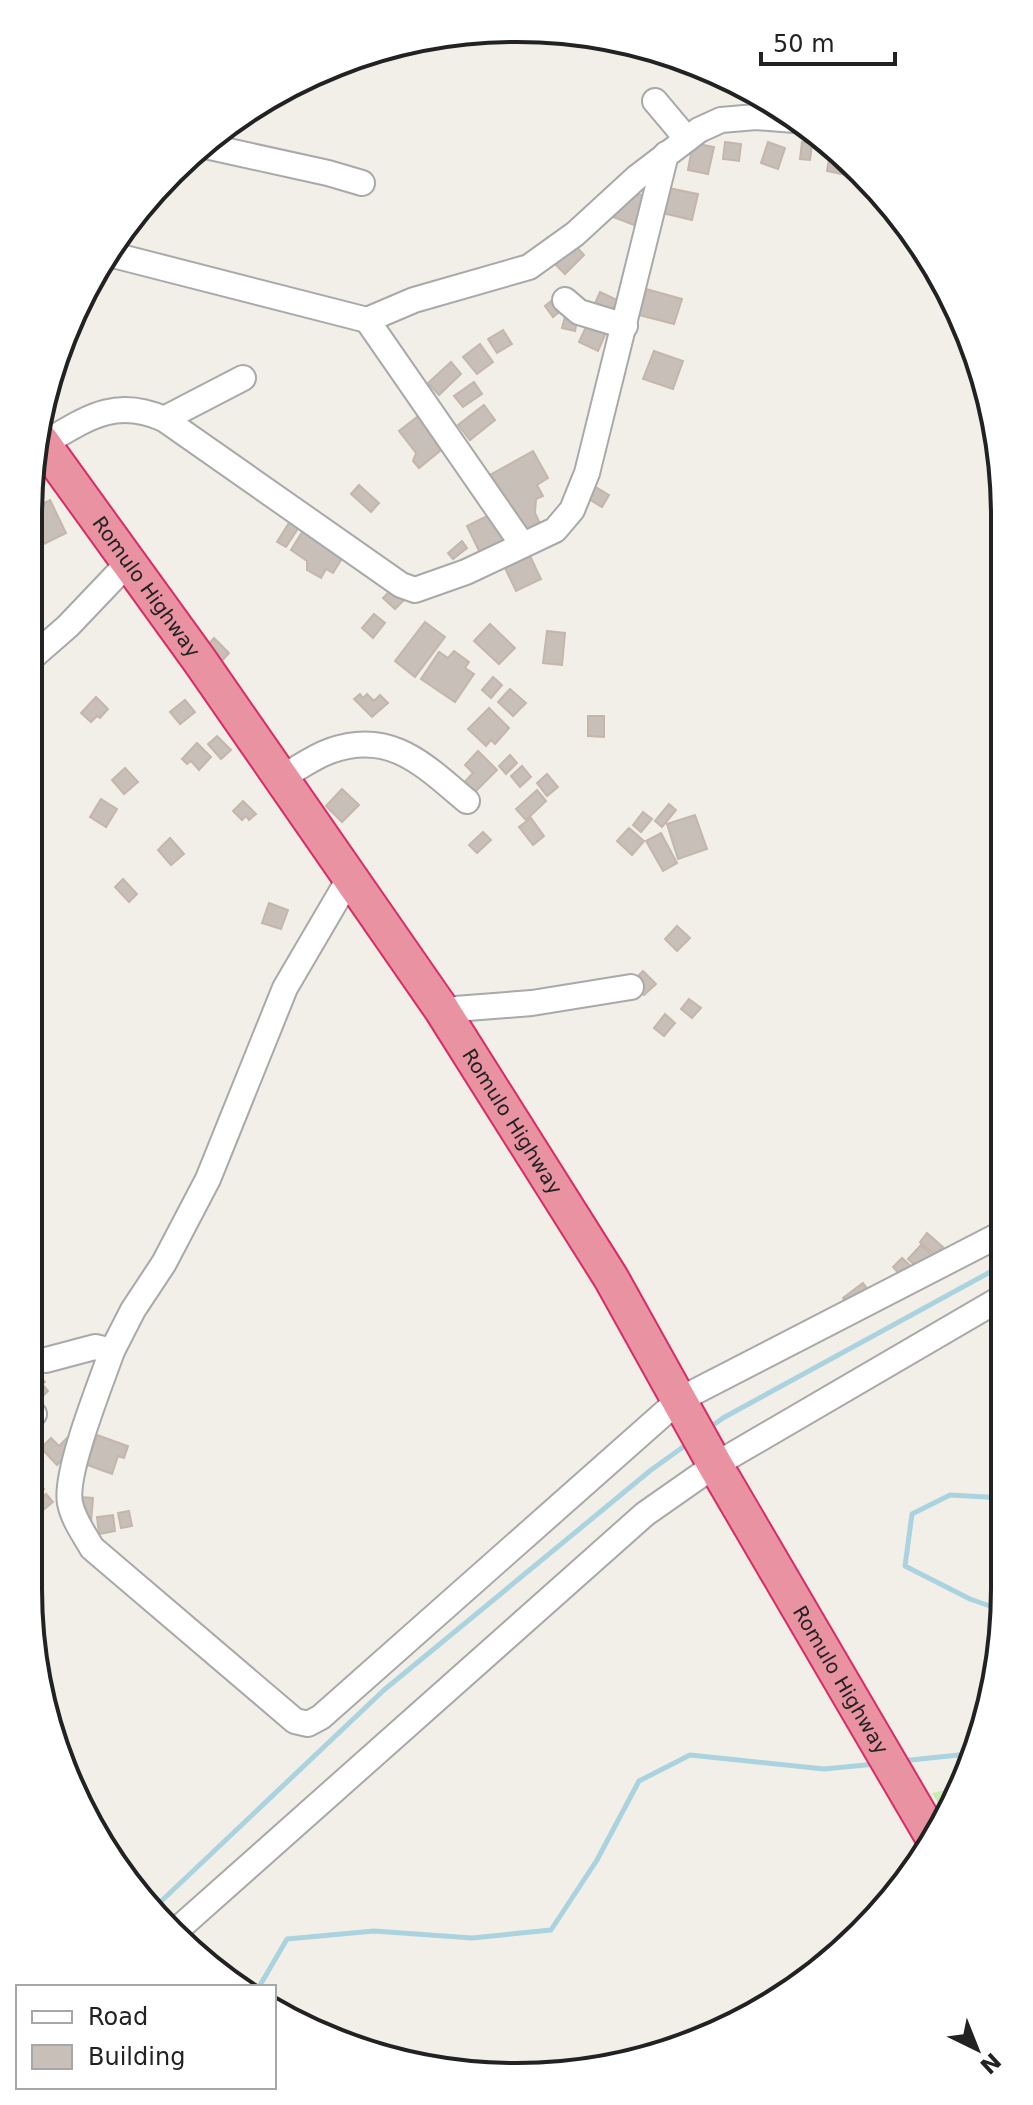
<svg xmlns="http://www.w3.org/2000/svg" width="1033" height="2105" font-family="'DejaVu Sans',sans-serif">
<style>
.grass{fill:#cdebb0}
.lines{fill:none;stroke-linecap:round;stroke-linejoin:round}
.stream{stroke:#aad3df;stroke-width:5}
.building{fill:#c7bfb8;stroke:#c4b6ab;stroke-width:2}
.minor-casing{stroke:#a9a9a9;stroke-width:28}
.highway-casing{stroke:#dc2a67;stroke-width:38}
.minor{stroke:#fff;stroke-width:24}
.highway{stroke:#e892a2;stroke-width:34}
.labels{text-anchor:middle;stroke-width:6;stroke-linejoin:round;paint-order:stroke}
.street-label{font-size:20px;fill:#222;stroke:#fff}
.rim{fill:none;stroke:#222;stroke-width:4}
</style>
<rect width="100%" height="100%" fill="#f2efe9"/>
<polygon class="grass" points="959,1787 955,1804 946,1817 932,1793"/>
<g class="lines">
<g class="stream">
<polyline points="708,1429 723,1418 1003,1265"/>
<polyline points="1004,1498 950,1495 912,1514 905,1566 970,1599 1004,1611"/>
<polyline points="901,1761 968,1754"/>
<polyline points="154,1908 384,1690 651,1470 690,1442"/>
<polyline points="259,1987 287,1939 374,1931 472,1938 551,1930 597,1860 639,1781 690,1755 824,1769 876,1764"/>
</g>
</g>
<g class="building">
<polygon points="817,135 832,145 831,148 815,146"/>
<polygon points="725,142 741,144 739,161 723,159"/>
<polygon points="768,142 785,148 778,169 761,163"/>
<polygon points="802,142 812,144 810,160 800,159"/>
<polygon points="693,143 714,147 708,174 688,170"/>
<polygon points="830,153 844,156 853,165 851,176 827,171"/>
<polygon points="664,187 698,194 692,220 658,212"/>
<polygon points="625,188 646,197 634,225 613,217"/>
<polygon points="573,243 584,255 565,274 553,262"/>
<polygon points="646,289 682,299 674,324 639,315"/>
<polygon points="600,292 617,300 610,317 592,310"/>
<polygon points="555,298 563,309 553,317 545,306"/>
<polygon points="566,313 578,316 575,331 562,328"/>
<polygon points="590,318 609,326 598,351 579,342"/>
<polygon points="503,330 512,344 497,353 488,339"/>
<polygon points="480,344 493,362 477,374 463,357"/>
<polygon points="654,351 683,361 673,389 643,379"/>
<polygon points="451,362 461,374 439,395 428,383"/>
<polygon points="474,382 482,394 463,407 454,396"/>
<polygon points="484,405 495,420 470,440 458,425"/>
<polygon points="421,414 446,446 419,468 413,461 416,453 399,431"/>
<polygon points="533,451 548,478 537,485 543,496 536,499 535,513 542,528 524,538 490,475"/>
<polygon points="589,483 609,495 602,507 582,495"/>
<polygon points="359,485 379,503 371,512 351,494"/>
<polygon points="50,500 66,533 44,544 29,511"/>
<polygon points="495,512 509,541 481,555 467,526"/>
<polygon points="292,518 301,524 286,547 277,542"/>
<polygon points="304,529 344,555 333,573 326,569 321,578 307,570 307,561 291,550"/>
<polygon points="462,541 467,548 453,559 448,553"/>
<polygon points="530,556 541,579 516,591 505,568"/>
<polygon points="394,587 406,598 395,609 383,598"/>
<polygon points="374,614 385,623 373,638 362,628"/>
<polygon points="425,622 445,637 415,677 395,661"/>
<polygon points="490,624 515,648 499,664 474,641"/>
<polygon points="547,631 565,633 562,665 543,663"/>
<polygon points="214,638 229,653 220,663 205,648"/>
<polygon points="454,651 469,662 465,668 474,674 455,702 421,679 439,652 448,658"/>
<polygon points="493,677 502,685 491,698 482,690"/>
<polygon points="510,689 526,703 513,716 498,702"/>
<polygon points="360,694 363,698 367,694 374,701 380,695 388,703 372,717 354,699"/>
<polygon points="96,697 108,709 100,718 97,716 91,722 81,713"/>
<polygon points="185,700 195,712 180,724 170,712"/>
<polygon points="489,708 509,728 495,744 491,740 486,746 468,729"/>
<polygon points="588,716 604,716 604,737 588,736"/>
<polygon points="217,736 231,750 221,759 208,744"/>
<polygon points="197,743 211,757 199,770 191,761 187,764 182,759"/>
<polygon points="478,751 497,770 471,796 461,786 473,773 465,765"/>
<polygon points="510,755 517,763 506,774 499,766"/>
<polygon points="522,766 531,777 520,787 511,776"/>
<polygon points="125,768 138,782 124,794 112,780"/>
<polygon points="547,774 558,787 547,796 537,783"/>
<polygon points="342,789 359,805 342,822 326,806"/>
<polygon points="537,790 546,801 526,820 516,809"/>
<polygon points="101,799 117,809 106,827 90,817"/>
<polygon points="243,801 256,814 249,820 246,816 242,820 233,811"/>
<polygon points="669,804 676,810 662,827 655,821"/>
<polygon points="643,812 652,819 641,832 633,825"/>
<polygon points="695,815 707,849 678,859 667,824"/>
<polygon points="531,818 544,836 533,845 519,827"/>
<polygon points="629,828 644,841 632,855 617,841"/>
<polygon points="483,832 491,840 477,853 469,845"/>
<polygon points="661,833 677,863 663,871 646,841"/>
<polygon points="170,838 184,854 171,865 158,850"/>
<polygon points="123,879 137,894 129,902 115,887"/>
<polygon points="269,903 288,910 281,929 262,923"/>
<polygon points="677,926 690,938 677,951 665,939"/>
<polygon points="643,971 656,984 644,995 632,982"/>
<polygon points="689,999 701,1008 692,1018 681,1009"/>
<polygon points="665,1014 675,1023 664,1036 654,1028"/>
<polygon points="927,1233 943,1247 935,1255 920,1242"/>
<polygon points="921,1245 934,1257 921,1271 908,1259"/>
<polygon points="902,1258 913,1268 903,1278 893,1267"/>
<polygon points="863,1283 872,1295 852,1311 843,1298"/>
<polygon points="41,1377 45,1382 42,1384 48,1391 40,1399 28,1384 35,1378 38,1380"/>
<polygon points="71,1434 79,1443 57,1465 41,1448 51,1438 59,1446"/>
<polygon points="97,1435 128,1446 124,1458 118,1456 112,1474 87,1465"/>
<polygon points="28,1472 44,1489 28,1503"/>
<polygon points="46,1494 53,1502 35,1517 28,1510"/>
<polygon points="81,1497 93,1498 91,1522 80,1522"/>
<polygon points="129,1511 132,1526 121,1528 118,1513"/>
<polygon points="113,1515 115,1531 99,1534 97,1517"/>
</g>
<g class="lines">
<g class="minor-casing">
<g id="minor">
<polyline points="655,101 687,139"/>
<polyline points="201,145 328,173 362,183"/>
<polyline points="113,255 367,320 414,300 529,267 575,234 636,178 699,130 721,120 756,117 795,120"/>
<polyline points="565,300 579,312 625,326"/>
<polyline points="367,320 522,544"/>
<polyline points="164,419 243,378"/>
<path d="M 43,444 C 86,419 114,397 164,419 L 401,585 L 415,590 L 466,572 L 555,530 L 572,510 L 587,473 L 666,154"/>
<polyline points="29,660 68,626 129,562"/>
<path d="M 281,778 C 297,769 313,757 330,751 C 391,729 425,766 467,801"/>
<polyline points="442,1010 532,1003 631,987"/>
<path d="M 112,1351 C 101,1383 64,1473 70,1503 C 73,1519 84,1534 92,1548 L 295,1721 L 308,1724 L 321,1717 L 679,1400 L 1003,1233"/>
<polyline points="46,1360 95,1347 112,1351 133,1310 164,1263 208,1179 285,988 350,877"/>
<polyline points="28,1417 34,1414"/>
<polyline points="178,1929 645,1514 715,1465 1003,1297"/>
</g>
</g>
<g class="highway-casing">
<g id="highway">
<path id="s1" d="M 41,441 L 200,661 L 442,1010 L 611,1278 L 715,1465 L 932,1836"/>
</g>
</g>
<use href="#minor" class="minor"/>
<use href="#highway" class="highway"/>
</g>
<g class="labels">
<g class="street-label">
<text dy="7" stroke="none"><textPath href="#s1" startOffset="180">Romulo Highway</textPath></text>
<text dy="7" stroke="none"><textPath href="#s1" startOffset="828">Romulo Highway</textPath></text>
<text dy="7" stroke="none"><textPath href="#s1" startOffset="1476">Romulo Highway</textPath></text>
</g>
</g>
<path d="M0 0H1033V2105H0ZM516 42H517A474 474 0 0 1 991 516V1589A474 474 0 0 1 517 2063H516A474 474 0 0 1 42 1589V516A474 474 0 0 1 516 42Z" fill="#fff" fill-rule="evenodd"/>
<path class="rim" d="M516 42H517A474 474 0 0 1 991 516V1589A474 474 0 0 1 517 2063H516A474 474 0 0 1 42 1589V516A474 474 0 0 1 516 42Z"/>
<rect x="16" y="1985" width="260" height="104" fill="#ffffff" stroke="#a7a7a7" stroke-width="2"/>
<rect x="32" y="2011" width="40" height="12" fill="#ffffff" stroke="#a7a7a7" stroke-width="2"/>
<text x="88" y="2025" font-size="24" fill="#222222">Road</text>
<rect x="32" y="2045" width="40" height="24" fill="#c7bfb8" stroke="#a7a7a7" stroke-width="2"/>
<text x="88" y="2065" font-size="24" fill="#222222">Building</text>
<g transform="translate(977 2049) rotate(137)" stroke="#ffffff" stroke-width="6" paint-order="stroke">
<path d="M0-6L14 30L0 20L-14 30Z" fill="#222222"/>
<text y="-12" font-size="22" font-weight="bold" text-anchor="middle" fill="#222222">N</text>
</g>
<path d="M761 52v12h134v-12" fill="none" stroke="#222222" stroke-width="4"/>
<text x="773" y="52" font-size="24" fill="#222222" stroke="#ffffff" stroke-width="6" paint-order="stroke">50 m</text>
</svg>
